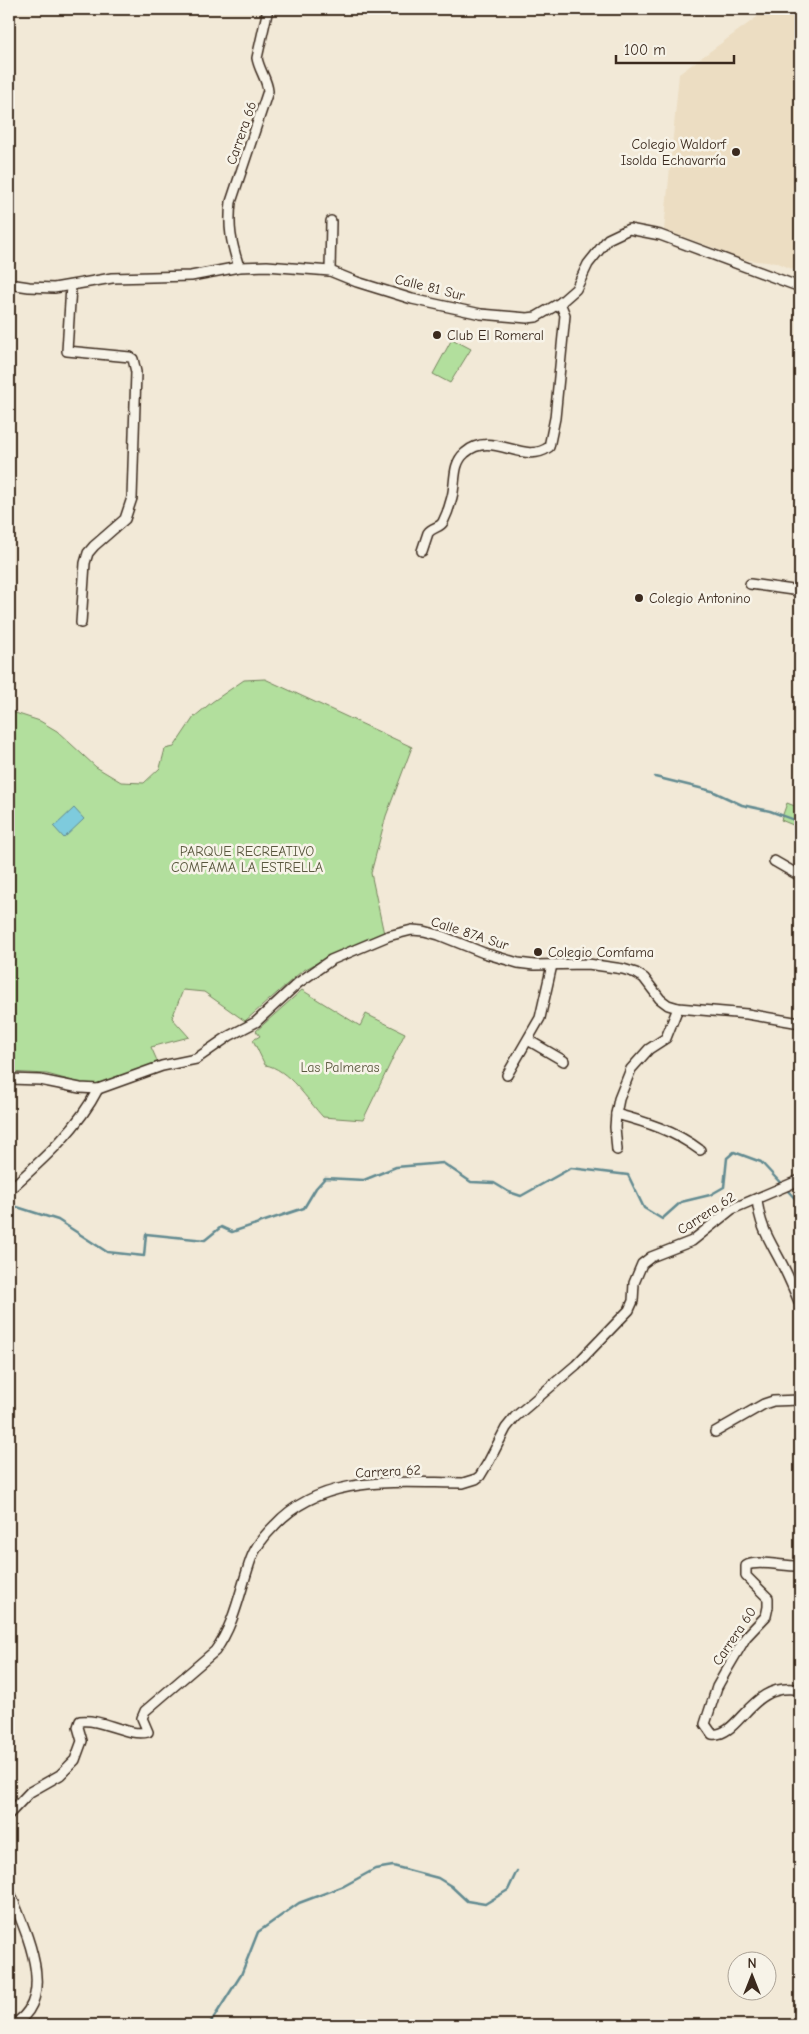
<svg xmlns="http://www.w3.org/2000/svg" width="809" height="2034" font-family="'Comic Neue',sans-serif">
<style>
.built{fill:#ecddc2}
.green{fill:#b2df9d;stroke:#76845e}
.water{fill:#7ecbdd;stroke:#638b91}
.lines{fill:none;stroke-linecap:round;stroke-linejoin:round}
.stream{stroke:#638b91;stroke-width:2.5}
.street-casing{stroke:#3b2a1e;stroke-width:12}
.street{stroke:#f7f3e8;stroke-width:9}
.poi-dot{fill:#3b2a1e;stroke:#f7f3e8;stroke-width:2}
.labels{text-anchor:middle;stroke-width:5;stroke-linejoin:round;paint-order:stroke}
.street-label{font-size:14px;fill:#3b2a1e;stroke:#f7f3e8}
.poi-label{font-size:14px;fill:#3b2a1e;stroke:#f7f3e8;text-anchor:start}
.park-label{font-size:14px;fill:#59573e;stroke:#f7f3e8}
</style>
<rect width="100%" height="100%" fill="#f2e9d7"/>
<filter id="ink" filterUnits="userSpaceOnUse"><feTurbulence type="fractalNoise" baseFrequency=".02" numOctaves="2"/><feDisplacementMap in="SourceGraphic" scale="10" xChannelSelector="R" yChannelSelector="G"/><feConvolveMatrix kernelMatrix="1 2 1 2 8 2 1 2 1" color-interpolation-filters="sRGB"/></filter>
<g filter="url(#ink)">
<polygon class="built" points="760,9 800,9 800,272 777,263 737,259 714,248 664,230 679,74 757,17"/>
<g class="green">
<polygon points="452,339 471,349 450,383 433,374"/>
<polygon points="265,679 412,747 386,816 371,873 384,934 339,951 302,971 245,1021 204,992 183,990 172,1018 189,1037 151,1047 159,1065 91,1086 47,1074 9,1072 9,711 40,721 57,731 96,767 121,782 144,783 160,768 165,749 174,747 194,717 212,702 244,680"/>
<polygon points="787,803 800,808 800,828 781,820"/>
<path d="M 302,990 L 360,1026 L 366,1014 L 405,1033 L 363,1120 L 323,1117 C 308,1101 288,1068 265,1065 L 253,1040 L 260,1036 L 256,1031 Z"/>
</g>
<polygon class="water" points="74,808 84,819 64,838 54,827"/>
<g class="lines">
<g class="stream">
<polyline points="655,777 712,791 742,805 770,811 800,822"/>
<polyline points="9,1212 17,1207 58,1220 107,1252 144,1256 146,1234 205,1240 221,1227 232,1232 304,1208 316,1188 325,1178 364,1180 396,1167 443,1163 471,1182 494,1183 509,1192 521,1196 571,1168 628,1175 644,1208 662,1219 681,1202 710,1195 724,1187 727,1158 734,1152 761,1162 800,1204"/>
<polyline points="206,2025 211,2022 241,1975 258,1932 299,1903 344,1886 375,1869 393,1866 438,1878 451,1886 467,1901 485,1904 508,1890 517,1871"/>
</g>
<g class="street-casing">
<g id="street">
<path d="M 239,267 C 231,242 228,227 231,202 L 268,91 C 267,79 259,70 257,58 L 268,9"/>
<polyline points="330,271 331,221"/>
<polyline points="9,284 29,287 54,288 112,278 191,276 239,267 267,266 330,271 357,282 412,299 481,314 527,318 536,317 560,303 576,289 588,264 608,239 629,229 660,235 800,287"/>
<polyline points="71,286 67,351 130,357 133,359 136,372 132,498 125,519 94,546 88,553 85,563 81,623"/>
<path d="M 422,551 L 428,533 C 432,527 440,528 443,522 C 447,514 450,505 452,497 C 456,482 452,464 465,453 C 492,429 523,466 549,447 L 555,418 L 565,315 L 560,303"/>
<polyline points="750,584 800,591"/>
<polyline points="774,861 800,876"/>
<polyline points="528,1040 564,1061"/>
<polyline points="507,1075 540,1018 552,965"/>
<polyline points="9,1079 40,1080 80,1088 98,1089 162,1066 196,1059 229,1036 256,1022 298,983 331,960 388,936 412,930 424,931 439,935 484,953 518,963 534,965 588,964 623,969 636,973 644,978 660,999 668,1005 678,1008 747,1014 800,1023"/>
<path d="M 616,1114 C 646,1122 675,1131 700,1150"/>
<polyline points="617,1150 615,1127 616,1114 619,1099 631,1069 649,1049 666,1038 678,1008"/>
<path d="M 9,1190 C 42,1160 77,1130 98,1089"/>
<path d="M 757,1199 C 760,1229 771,1242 784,1268 C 790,1280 795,1292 800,1304"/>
<polyline points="715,1432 764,1404 773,1401 800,1400"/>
<path d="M 800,1566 C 786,1567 756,1559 746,1566 L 746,1576 L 768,1598 L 768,1607 L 766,1616 L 746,1637 L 726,1671 L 717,1687 L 705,1724 L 712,1734 C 740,1738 750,1680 800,1690"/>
<path d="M 9,1814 L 30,1792 L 60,1775 L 75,1760 L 82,1741 L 78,1727 L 80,1721 C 102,1718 127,1737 148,1732 L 142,1718 L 145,1711 L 215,1651 C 235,1624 240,1590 251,1559 C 256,1545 265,1535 275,1525 C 323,1473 399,1483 463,1483 L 476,1479 L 480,1476 L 489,1461 L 506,1428 L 515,1417 L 576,1365 L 629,1310 L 633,1301 L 634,1283 L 642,1264 L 651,1257 L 692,1241 L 732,1209 L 800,1180"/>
<path d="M 9,1890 C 23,1927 61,1999 12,2025"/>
</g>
</g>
<use href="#street" class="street"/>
</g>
</g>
<g class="poi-dot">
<circle cx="736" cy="152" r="5"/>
<circle cx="437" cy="335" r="5"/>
<circle cx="639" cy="598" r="5"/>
<circle cx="538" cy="952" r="5"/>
</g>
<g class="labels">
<g class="street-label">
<text transform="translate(241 133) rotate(-71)" y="5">Carrera 66</text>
<text transform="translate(430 287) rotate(14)" y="5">Calle 81 Sur</text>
<text transform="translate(470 933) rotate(18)" y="5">Calle 87A Sur</text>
<text transform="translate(706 1213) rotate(-33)" y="5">Carrera 62</text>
<text transform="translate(388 1471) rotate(-3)" y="5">Carrera 62</text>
<text transform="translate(734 1636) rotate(-56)" y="5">Carrera 60</text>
</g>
<g class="poi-label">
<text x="726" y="149" text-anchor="end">Colegio Waldorf<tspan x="726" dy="16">Isolda Echavarría</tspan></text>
<text x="447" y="340">Club El Romeral</text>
<text x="649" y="603">Colegio Antonino</text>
<text x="548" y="957">Colegio Comfama</text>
</g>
<g class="park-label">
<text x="247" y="856">PARQUE RECREATIVO<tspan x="247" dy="16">COMFAMA LA ESTRELLA</tspan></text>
<text x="340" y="1072">Las Palmeras</text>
</g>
</g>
<rect width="809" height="2034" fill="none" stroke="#f7f3e8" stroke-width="30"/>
<rect x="15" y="15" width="779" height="2004" fill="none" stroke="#3b2a1e" stroke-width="2" filter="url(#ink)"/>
<g transform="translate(752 1976)"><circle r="24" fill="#f7f3e8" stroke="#aca397"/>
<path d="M0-4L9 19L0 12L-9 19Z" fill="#3b2a1e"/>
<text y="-8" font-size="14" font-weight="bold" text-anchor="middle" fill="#3b2a1e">N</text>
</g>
<path d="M616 55v8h118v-8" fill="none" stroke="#3b2a1e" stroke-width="2.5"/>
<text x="624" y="55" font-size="15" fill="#3b2a1e" stroke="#f7f3e8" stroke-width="4" paint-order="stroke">100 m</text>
</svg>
